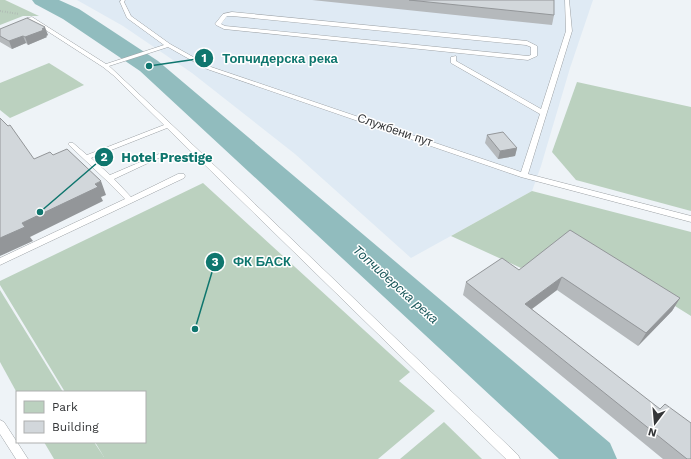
<svg xmlns="http://www.w3.org/2000/svg" width="691" height="459" font-family="'Work Sans',sans-serif">
<style>
.built{fill:#dfeaf4}
.green{fill:#bbd1bf}
.lines{fill:none;stroke-linecap:round;stroke-linejoin:round}
.river{fill:#91bcbe;fill-rule:evenodd}
.lane-casing{stroke:#9ca1a5;stroke-width:1}
.path{stroke:#a6aaad;stroke-width:2;stroke-dasharray:0.5 2;stroke-linecap:butt}
.lane{fill:#fff;fill-rule:evenodd}
.wall{fill:#b5b9bc}
.shaded-wall{fill:#939699}
.building{fill:#d2d7db;stroke:#939699}
.labels{text-anchor:middle;stroke-width:3;stroke-linejoin:round;paint-order:stroke}
.street-label{font-size:12px;fill:#343638;stroke:#fff}
.water-label{font-size:13px;font-style:italic;fill:#1b585b;stroke:#fff}
.leader{fill:none;stroke:#0f766e;stroke-width:1.5}
.callout-dot{fill:#0f766e;stroke:#fff;stroke-width:1.5}
.mark-label{font-size:12px;text-anchor:middle;font-weight:bold;fill:#fff}
.callout-label{font-size:13px;text-anchor:middle;font-weight:bold;fill:#0f766e;stroke:#fff;stroke-width:3;stroke-linejoin:round;paint-order:stroke}
</style>
<rect width="100%" height="100%" fill="#eef3f7"/>
<polygon class="built" points="77,0 593,0 570,68 541,166 532,191 411,258 295,154 192,73 123,26"/>
<g class="green">
<polygon points="0,0 5,0 39,16 23,16 0,25"/>
<polygon points="49,63 84,85 10,118 0,110 0,83"/>
<polygon points="577,82 691,107 691,211 576,180 552,152"/>
<polygon points="203,183 410,372 399,381 435,411 378,459 54,459 44,442 94,442 104,457 95,442 145,442 145,392 65,392 0,285 0,281"/>
<polygon points="532,191 691,232 691,316 566,238 521,268 451,236"/>
<polygon points="0,290 63,392 17,393 0,362"/>
<polygon points="444,422 482,459 400,459"/>
</g>
<g class="lines">
<polygon class="river" points="32,0 59,0 79,9 158,61 610,443 617,459 559,459 140,71 63,19 35,4"/>
<g class="lane-casing">
<g id="lane">
<polygon points="121,0 125,0 124,2 131,16 170,44 211,67 521,172 540,114 451,63 451,57 456,56 456,61 541,109 566,31 565,0 569,0 572,31 528,174 691,216 691,222 521,177 207,69 168,47 109,66 171,124 518,455 520,459 506,459 167,128 91,158 110,175 159,154 163,154 164,155 163,156 114,179 131,197 178,174 184,174 185,176 184,178 0,265 0,258 125,199 106,180 69,145 68,144 69,143 73,143 87,155 164,125 113,75 103,67 27,18 32,17 106,64 164,45 127,18 120,2"/>
<path d="M 232,12 L 527,41 L 537,46 L 537,56 L 528,60 L 224,29 L 216,25 L 215,24 L 223,14 ZM 227,16 L 232,16 L 526,45 L 531,47 L 531,55 L 528,56 L 225,26 L 221,24 Z"/>
<polygon points="0,420 4,422 28,459 16,459 0,434"/>
</g>
</g>
<polyline class="path" points="0,11 19,14"/>
<use href="#lane" class="lane"/>
</g>
<g class="wall">
<polygon points="312,0 554,0 554,15 552,25"/>
<polygon points="0,29 48,35 46,36 47,37 28,45 26,43 12,49 0,42"/>
<polygon points="487,135 517,148 515,156 498,159 485,143"/>
<polygon points="519,270 680,298 672,311 638,346 557,290 532,309 691,459 663,459 463,295 466,282"/>
</g>
<g class="shaded-wall">
<polygon points="45,27 48,35 46,36 47,37 28,45 25,37"/>
<polygon points="23,36 26,43 12,49 9,41"/>
<polygon points="517,148 515,156 498,159 500,151"/>
<polygon points="101,181 106,195 101,197 103,201 30,237 33,241 0,256 0,238 22,223"/>
<polygon points="562,277 557,290 521,317 525,304"/>
<polygon points="680,298 672,311 638,346 646,333"/>
</g>
<g class="building">
<polygon points="409,0 554,0 554,15"/>
<polygon points="27,18 45,27 42,29 44,30 25,37 23,36 9,41 0,36 0,29"/>
<polygon points="0,118 8,126 10,125 34,159 50,152 53,155 67,149 101,181 95,184 98,187 22,223 25,227 0,238"/>
<polygon points="503,132 517,148 500,151 487,135"/>
<polygon points="570,230 680,298 646,333 562,277 525,304 660,409 665,404 691,423 691,459 687,459 466,282 502,258 519,270"/>
</g>
<g class="labels">
<g class="street-label">
<text transform="translate(395 130) rotate(19)" y="4">Службени пут</text>
</g>
<g class="water-label">
<text transform="translate(396 284) rotate(42)" y="5">Топчидерска река</text>
</g>
</g>
<path class="leader" d="M149 66L204 58M40 212L104 157M195 329L215 262"/>
<g class="callout-dot">
<circle cx="149" cy="66" r="4"/>
<circle cx="40" cy="212" r="4"/>
<circle cx="195" cy="329" r="4"/>
<circle cx="204" cy="58" r="10"/>
<circle cx="104" cy="157" r="10"/>
<circle cx="215" cy="262" r="10"/>
</g>
<g class="mark-label">
<text x="204" y="62">1</text>
<text x="104" y="161">2</text>
<text x="215" y="266">3</text>
</g>
<g class="callout-label">
<text x="280" y="63">Топчидерска река</text>
<text x="167" y="162">Hotel Prestige</text>
<text x="262" y="266">ФК БАСК</text>
</g>
<rect x="16" y="391" width="130" height="52" fill="#ffffff" stroke="#aeafaf"/>
<rect x="24" y="401" width="20" height="12" fill="#bbd1bf" stroke="#aeafaf"/>
<text x="52" y="411" font-size="12" fill="#343638">Park</text>
<rect x="24" y="421" width="20" height="12" fill="#d2d7db" stroke="#aeafaf"/>
<text x="52" y="431" font-size="12" fill="#343638">Building</text>
<g transform="translate(655 423) rotate(196)" stroke="#ffffff" stroke-width="3" paint-order="stroke">
<path d="M0-3L7 15L0 10L-7 15Z" fill="#343638"/>
<text y="-6" font-size="11" font-weight="bold" text-anchor="middle" fill="#343638">N</text>
</g>
</svg>
